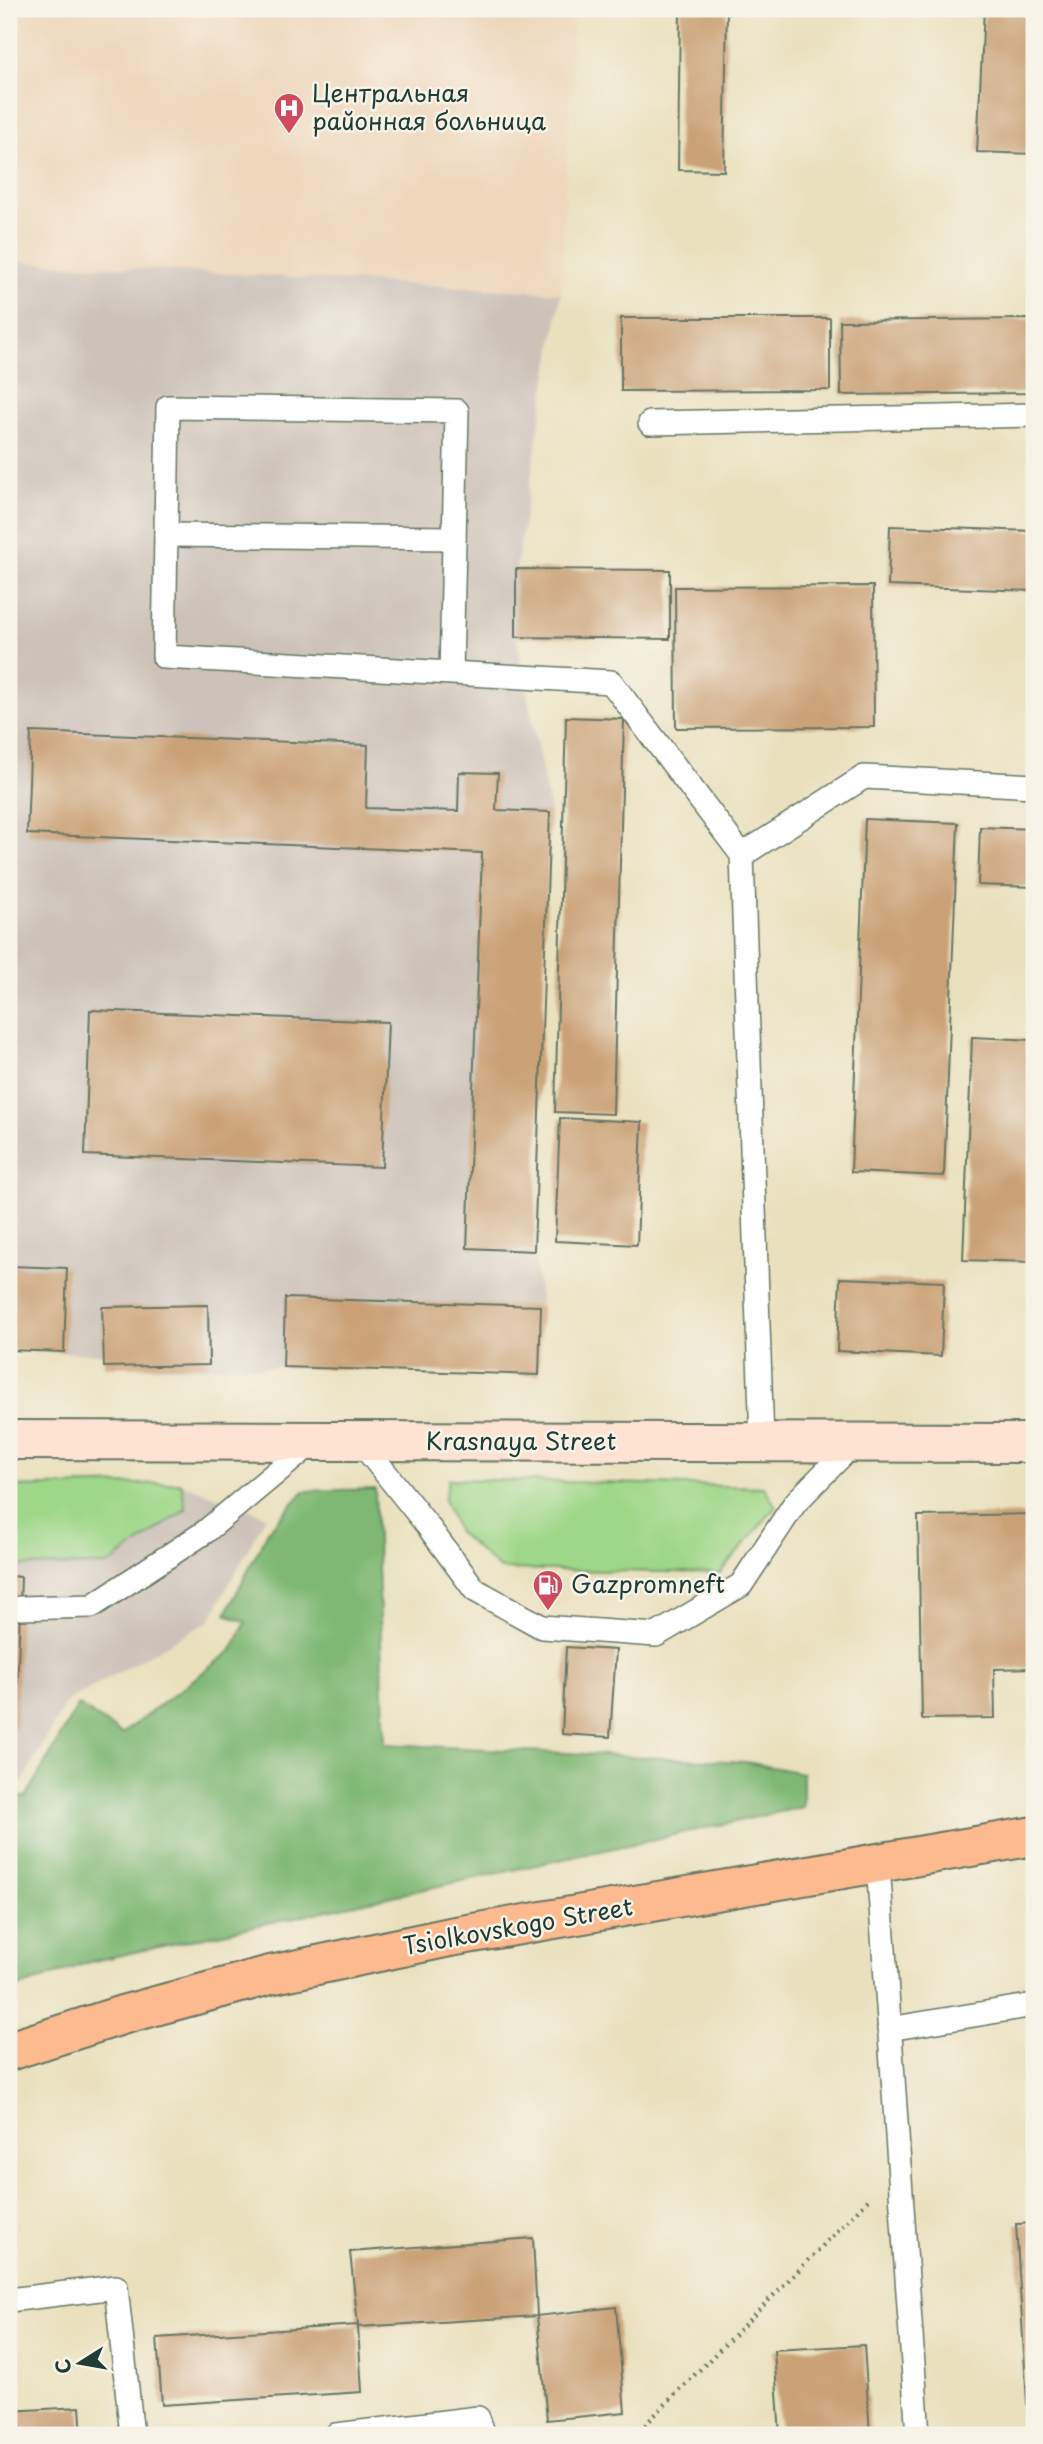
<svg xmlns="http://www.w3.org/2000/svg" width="1043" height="2444" font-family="'Playpen Sans',sans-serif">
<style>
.built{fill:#eed7bb}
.industrial{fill:#ccc2b9}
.green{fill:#9fd789;stroke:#5f8a5e;stroke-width:2}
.forest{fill:#7fb875;stroke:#4f7a54;stroke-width:2}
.building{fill:#cba278}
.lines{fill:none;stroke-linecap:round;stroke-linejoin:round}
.lane-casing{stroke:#667664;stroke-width:26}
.secondary-casing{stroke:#667664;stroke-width:42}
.primary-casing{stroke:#667664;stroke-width:42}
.path{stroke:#667664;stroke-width:4.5;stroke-dasharray:2 5;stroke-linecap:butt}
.lane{stroke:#fff;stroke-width:23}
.secondary{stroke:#fee3d2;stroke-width:38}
.primary{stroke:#fcba8e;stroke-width:38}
.labels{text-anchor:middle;stroke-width:5;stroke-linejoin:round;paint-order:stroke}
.poi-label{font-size:24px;fill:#1f3d34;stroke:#f7f3e8;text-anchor:start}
.street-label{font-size:24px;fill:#1f3d34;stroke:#f7f3e8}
</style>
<rect width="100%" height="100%" fill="#f7f3e8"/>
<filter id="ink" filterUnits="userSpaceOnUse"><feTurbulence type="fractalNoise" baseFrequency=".0143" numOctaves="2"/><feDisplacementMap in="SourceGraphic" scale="14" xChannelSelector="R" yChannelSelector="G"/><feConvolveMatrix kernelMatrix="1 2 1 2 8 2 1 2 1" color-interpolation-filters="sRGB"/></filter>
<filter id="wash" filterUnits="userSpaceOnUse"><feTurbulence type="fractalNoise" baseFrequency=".00686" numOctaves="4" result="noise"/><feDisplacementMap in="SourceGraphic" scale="28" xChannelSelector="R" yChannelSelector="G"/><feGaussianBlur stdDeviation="1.57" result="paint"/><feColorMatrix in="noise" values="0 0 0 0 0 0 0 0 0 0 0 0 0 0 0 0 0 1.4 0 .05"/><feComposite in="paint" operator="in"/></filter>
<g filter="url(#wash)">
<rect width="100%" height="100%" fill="#e9e1be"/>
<polygon class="built" points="9,9 574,9 561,293 9,261"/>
<g class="industrial">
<polygon points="9,261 561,293 516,569 516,637 550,812 534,1251 541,1306 539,1375 283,1367 104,1367 103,1354 9,1350"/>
<polygon points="181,1483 266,1516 209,1621 66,1702 21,1784 9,1782 9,1487"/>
</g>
<g class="green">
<polygon points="449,1479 764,1487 776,1507 720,1573 500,1569 458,1532 444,1500"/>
<polygon points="181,1483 186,1509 108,1565 9,1566 9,1487"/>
</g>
<polygon class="forest" points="375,1489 385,1744 746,1762 803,1773 803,1807 89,1962 9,1991 9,1796 26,1797 78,1705 122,1734 232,1650 246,1622 226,1614 268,1531 304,1491"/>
<g id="blocks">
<g class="building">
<polygon points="680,9 727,9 724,171 678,170"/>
<polygon points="984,9 1034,9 1034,154 977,152"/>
<polygon points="621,318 830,318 830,390 621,391"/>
<polygon points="1034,319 1034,393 841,395 840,321"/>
<polygon points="890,526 1034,531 1034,591 888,586"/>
<polygon points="516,569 670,570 670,639 516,637"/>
<polygon points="873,586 874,727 676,728 675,587"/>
<polygon points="566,717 624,719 613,1114 555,1112"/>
<polygon points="31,732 368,745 366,808 458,811 459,772 498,773 496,810 550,812 534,1251 467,1248 482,853 27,834"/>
<polygon points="865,819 958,823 944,1176 851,1172"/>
<polygon points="980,827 1034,829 1034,887 978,885"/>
<polygon points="90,1010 388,1022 382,1167 85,1155"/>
<polygon points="972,1037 1034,1040 1034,1262 963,1260"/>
<polygon points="560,1118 642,1122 637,1245 555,1241"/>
<polygon points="9,1266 67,1268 64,1352 9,1350"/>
<polygon points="840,1278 944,1282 941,1356 837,1351"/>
<polygon points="285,1298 541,1306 539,1375 283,1367"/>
<polygon points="208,1305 209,1365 104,1367 102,1307"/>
<polygon points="1034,1514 1034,1668 994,1669 995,1718 922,1719 918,1516"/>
<polygon points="9,1576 21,1577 16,1728 9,1728"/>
<polygon points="566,1647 616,1650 610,1737 562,1734"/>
<polygon points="1034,2223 1034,2435 1029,2435 1016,2224"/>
<polygon points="533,2238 537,2316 616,2307 625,2412 547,2420 537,2316 358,2327 362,2392 162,2405 157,2338 358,2325 350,2252"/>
<polygon points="864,2345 870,2435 780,2435 774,2350"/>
<polygon points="80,2407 82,2435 9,2435 9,2411"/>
</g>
</g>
</g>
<g filter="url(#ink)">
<use href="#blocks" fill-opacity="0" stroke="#667664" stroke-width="2"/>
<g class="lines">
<g class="lane-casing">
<g id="lane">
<polyline points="650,423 1034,415"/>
<polyline points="166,535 454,538"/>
<polyline points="451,673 457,411 168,407 164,657 611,682 742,855 762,1442"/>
<polyline points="742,855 864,777 1034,786"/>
<polyline points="360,1441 427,1525 475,1590 542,1627 656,1635 741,1585 795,1503 854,1443"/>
<polyline points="20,1608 92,1606 205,1532 314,1441"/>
<polyline points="878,1864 918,2435"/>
<polyline points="889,2029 1034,2005"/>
<polyline points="9,2300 116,2287 132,2435"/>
<polyline points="336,2435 478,2418 484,2435"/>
</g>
</g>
<g class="secondary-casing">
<polyline id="secondary" points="9,1440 1034,1443"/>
</g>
<g class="primary-casing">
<polyline id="primary" points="9,2051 122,2015 270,1975 450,1937 1034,1836"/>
</g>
<polyline class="path" points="635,2435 871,2197"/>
<use href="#lane" class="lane"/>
<use href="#secondary" class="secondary"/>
<use href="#primary" class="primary"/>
</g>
</g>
<defs>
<g id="hospital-pin" transform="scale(1.575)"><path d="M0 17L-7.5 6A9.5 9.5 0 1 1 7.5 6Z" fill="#d1495b" stroke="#f7f3e8"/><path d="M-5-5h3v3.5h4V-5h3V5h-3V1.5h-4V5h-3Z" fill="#fff"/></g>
<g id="fuel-pin" transform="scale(1.575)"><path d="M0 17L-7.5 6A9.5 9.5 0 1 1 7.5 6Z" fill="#d1495b" stroke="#f7f3e8"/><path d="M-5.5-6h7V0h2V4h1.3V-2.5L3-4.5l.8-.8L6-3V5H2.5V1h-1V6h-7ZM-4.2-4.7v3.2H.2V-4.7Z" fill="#fff"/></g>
</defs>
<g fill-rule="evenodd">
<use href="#hospital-pin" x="289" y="108"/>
<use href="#fuel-pin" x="548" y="1585"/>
</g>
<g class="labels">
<g class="poi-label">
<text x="312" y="102">Центральная<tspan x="312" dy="28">районная больница</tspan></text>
<text x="571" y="1593">Gazpromneft</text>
</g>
<g class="street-label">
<text x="521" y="1450">Krasnaya Street</text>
<text transform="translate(518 1927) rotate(-10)" y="8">Tsiolkovskogo Street</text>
</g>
</g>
<rect width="1043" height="2444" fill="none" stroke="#f7f3e8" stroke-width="35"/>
<g transform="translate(80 2363) rotate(259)" stroke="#f7f3e8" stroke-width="5" paint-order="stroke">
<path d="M0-5L12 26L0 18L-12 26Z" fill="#1f3d34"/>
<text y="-10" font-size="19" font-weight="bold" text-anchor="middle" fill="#1f3d34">С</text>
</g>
</svg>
